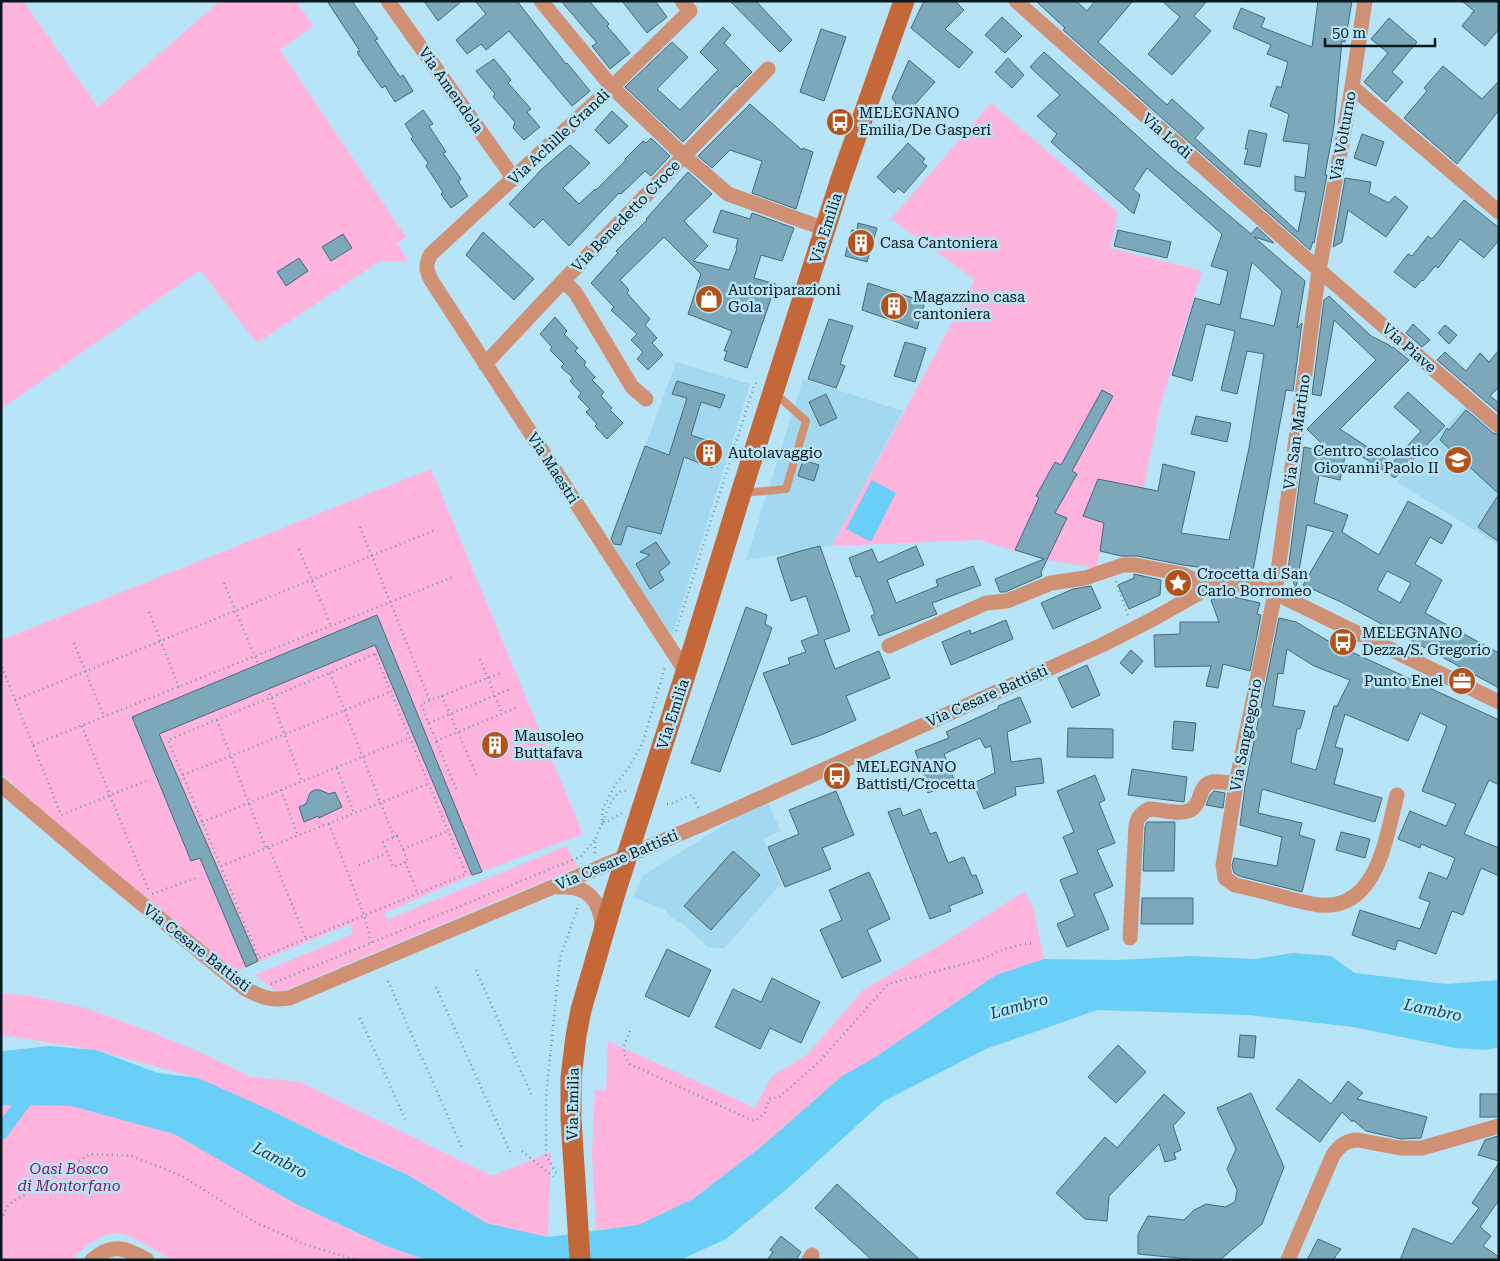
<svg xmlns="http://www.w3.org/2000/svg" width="1500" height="1261" font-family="'Roboto Serif',serif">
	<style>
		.built { fill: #a3d9f0 }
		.green { fill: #feb4dc }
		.water { fill: #6acff6 }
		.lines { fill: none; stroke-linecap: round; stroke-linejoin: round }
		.canal { stroke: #6acff6; stroke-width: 15 }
		.building { fill: #7ca8ba; stroke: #416b7c; fill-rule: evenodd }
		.path { stroke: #7395a4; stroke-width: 2.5; stroke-dasharray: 1 4; stroke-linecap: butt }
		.lane { stroke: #d09073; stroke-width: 8 }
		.street { stroke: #d09073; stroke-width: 15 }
		.secondary { stroke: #c56839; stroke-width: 21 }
		.labels { text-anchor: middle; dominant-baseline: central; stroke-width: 5; stroke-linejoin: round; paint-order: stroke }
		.street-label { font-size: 15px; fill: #07181f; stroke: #b7e4f7 }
		.poi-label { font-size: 15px; fill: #07181f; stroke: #b7e4f7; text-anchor: start }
		.park-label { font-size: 15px; font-style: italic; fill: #8a1764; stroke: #b7e4f7 }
		.water-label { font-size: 16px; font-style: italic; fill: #054458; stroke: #b7e4f7 }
	</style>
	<rect width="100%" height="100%" fill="#b7e4f7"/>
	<g class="built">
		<path d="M676,362L750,384L672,636L610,542Z"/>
		<path d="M803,379L903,411L832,546L746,560Z"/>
		<path d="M1465,406L1499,437V545L1397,482Z"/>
		<path d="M766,799L781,831L763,839L782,886L777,888L725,948H709L684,925L669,916L666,910L633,897L642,876Z"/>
	</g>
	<g class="green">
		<path d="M1,1H23L98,107L220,1H296L313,26L280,50L406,237L397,243L409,262L380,261L257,343L200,270L1,409Z"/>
		<path d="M991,103L1118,212L1110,248L1202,271L1161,403L1129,558L1100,551L1096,568L1047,560L979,540L832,546L975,280L891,219Z"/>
		<path d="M431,469L583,834L472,875L384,913L387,920L566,846L578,867L278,993L255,975L353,934L350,924L234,972L44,812L1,773V640Z"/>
		<path d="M1024,892L1033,906L1044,959L996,975L874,1058L842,1076L762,1146L693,1199L638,1225L596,1230L592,1154L595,1089L606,1091L608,1041L755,1108L771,1077L808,1054L863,990L932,950Z"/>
		<path d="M1,993L31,996L86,1008L148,1031L202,1053L251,1077L300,1082L492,1176L551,1152L548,1237L486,1223L408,1175L198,1078L96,1050L1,1035Z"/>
		<path d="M1,1105L71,1106L174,1134L296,1204L386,1246L427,1260H172L132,1237L118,1233L105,1235L90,1243L71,1260H1Z"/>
	</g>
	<g class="water">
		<path d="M872,480L896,493L871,542L846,529Z"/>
		<path d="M1293,953L1331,956L1355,973L1446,984L1499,980V1047L1486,1050L1455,1048L1353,1027L1249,1015L1097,1010L986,1049L884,1101L788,1188L726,1239L680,1260H427L386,1246L296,1204L174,1134L71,1106L1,1105V1050L3,1051L49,1046L96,1050L158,1073L198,1078L270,1110L347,1148L408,1175L486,1223L548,1237L638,1225L693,1199L762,1146L842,1076L874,1058L996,975L1044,959L1118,960L1190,956L1255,959Z"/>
	</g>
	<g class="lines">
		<path class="canal" d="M1,1132L33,1089"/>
	</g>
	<g class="building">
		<path d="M327,1H352L378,39L375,40L400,77L403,75L413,91L395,102L385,86L382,88L366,66L357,52L360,51Z"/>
		<path d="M424,1H462L438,21Z"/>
		<path d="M475,1H517L566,64L567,63L590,91L572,106L509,31L486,50L481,44L467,54L456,40L486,14Z"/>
		<path d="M561,1H589L609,24L607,26L630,53L610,69L592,46L597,43Z"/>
		<path d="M622,1H655L667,17L647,33Z"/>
		<path d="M730,1H756L792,40L780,52Z"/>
		<path d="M924,1H955L964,10L945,29L973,52L959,68L911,28Z"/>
		<path d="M1036,1H1076L1087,11L1095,1H1133L1098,42L1167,105L1172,99L1204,128L1195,138L1298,232L1306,192L1295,191V176L1305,178L1309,144L1283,141L1289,114L1270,106L1277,86L1281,88L1288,62L1267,54L1271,45L1233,28L1241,8L1265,18L1261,27L1312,47L1318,1H1352L1345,42L1342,41L1334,126L1325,175H1327L1314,243L1313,242L1310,250L1063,30L1065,28Z"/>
		<path d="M1162,1H1207L1194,16L1211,31L1172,75L1148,54L1180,17Z"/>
		<path d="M1462,1H1499V29L1485,46L1462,26L1474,11Z"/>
		<path d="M1002,17L1022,36L1005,53L985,35Z"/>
		<path d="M1389,18L1417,42L1392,72L1403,82L1386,102L1364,82L1388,53L1371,39Z"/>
		<path d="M723,27L731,35L724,43L752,72L737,87L736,86L683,142L625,87L672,42L688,57L657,89L680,110L718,70L700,52Z"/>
		<path d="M821,29L846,37L824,101L800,92Z"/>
		<path d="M1044,52L1165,161L1251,234L1257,227L1274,243L1254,237L1305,281L1297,328L1302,323L1293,391L1286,390L1253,571L1236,568L1235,572L1183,565L1137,556H1121L1100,551L1104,523L1083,516L1098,479L1158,491L1163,464L1195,472L1181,533L1229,540L1249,448L1264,354L1247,351L1237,394L1221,390L1235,331L1206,324L1192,381L1172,375L1195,298L1220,305L1228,271L1211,266L1222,234L1147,168L1133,189L1140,195L1134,214L1051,142L1057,134L1037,116L1060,95L1030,67ZM1252,262L1282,291L1274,326L1240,318Z"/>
		<path d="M1008,58L1024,75L1012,88L995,72Z"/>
		<path d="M494,59L511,80L508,83L531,109L527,112L540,127L524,140L513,128L515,122L493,97L495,94L476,71Z"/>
		<path d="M909,60L935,82L900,121L890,113L896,103L892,98Z"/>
		<path d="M1443,66L1482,99L1499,81V110L1457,164L1404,118L1427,91L1424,88Z"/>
		<path d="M750,104L802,150L803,148L813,152L796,209L752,193L762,161L730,150L712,168L698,156Z"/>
		<path d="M423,110L433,124L429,126L446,152L443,153L461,179L458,181L468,196L451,208L441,194L443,192L426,166L428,163L411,139L413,137L405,124Z"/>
		<path d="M612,111L628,126L609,144L595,130Z"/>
		<path d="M1249,130L1267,134L1260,167L1244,164L1248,149H1245Z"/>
		<path d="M1362,134L1384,142L1376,166L1354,158Z"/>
		<path d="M651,138L670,156L651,176L645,171L621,194L619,193L569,246L543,219L534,228L509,204L543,168L570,145L590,163L563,188L579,204L595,189L596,190L626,160L625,159L643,141L646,143Z"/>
		<path d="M908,143L925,159L922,162L927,166L904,193L898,188L894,193L877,177Z"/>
		<path d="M688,172L712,194L684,221L708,246L693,261L729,270L737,249L736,248L738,239L713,232L721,210L750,219L752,213L794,228L782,261L761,255L754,278L776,284L747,368L724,360L727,351H724L732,331L688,314L701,274L664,237L620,280L629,290L627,293L650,319L645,325L657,338L652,343L663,355L648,370L637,359L643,352L631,340L637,334L611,310L614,307L591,283L618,253L616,251L647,220L646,219Z"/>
		<path d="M1345,178L1371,182L1369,193L1389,203L1395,196L1408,207L1386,237L1348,210L1342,242L1333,247Z"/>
		<path d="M1464,200L1499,228V240L1484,258L1460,239L1438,268L1435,266L1423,281L1422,280L1415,288L1394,272L1408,254L1412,256L1428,236L1432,239Z"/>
		<path d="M858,223L877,228L867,262L845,256L852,230L857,231Z"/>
		<path d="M1118,230L1171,242L1167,258L1114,246Z"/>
		<path d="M483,232L534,279L514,300L466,255Z"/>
		<path d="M343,234L352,248L331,261L322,247Z"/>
		<path d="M299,258L308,271L286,286L277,272Z"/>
		<path d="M868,283L925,302L917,329L862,310Z"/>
		<path d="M1329,296L1371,336L1389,345L1392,348L1393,347L1409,360L1340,429L1392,463L1421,431L1394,407L1408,392L1445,426L1395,478L1347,447L1340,480L1319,475L1314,503L1348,515L1342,532L1379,555L1408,501L1452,525L1442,544L1430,537L1415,564L1442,580L1425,613L1499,653V688L1341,602L1303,585L1334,532L1307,525L1296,588L1288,570L1304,447L1331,453L1307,429L1376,360L1334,320L1321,396L1312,394L1324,300ZM1387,571L1411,583L1400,603L1377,590Z"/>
		<path d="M555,317L567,331L564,334L578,348L575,351L586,362L584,365L595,377L592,380L604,392L601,396L612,408L610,410L623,423L607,439L595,426L597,424L586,412L590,409L578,397L581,393L570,381L573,378L561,367L564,364L550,350L552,347L540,334Z"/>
		<path d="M829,319L853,326L840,364L845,366L836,388L808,379Z"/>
		<path d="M1413,324L1430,340L1422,347L1406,333Z"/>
		<path d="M1445,325L1457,335L1449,344L1438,333Z"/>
		<path d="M905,342L926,348L915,382L894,376Z"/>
		<path d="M1499,350V387L1490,396L1499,403V413L1437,360L1445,352L1466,371L1480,353L1489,362Z"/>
		<path d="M677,381L725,395L720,408L701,402L691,435L720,445L712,468L684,457L661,534L627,526L621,545L614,544L611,539L645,446L669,455L687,398L672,394Z"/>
		<path d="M1102,390L1113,396L1072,471L1077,474L1055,513L1067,518L1041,572L1042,576L1005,592H1000L995,579L1044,559L1015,550L1039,498L1036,496L1055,462L1061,465Z"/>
		<path d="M826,394L837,418L820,426L809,402Z"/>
		<path d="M1466,410L1493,433L1499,435V494L1440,440L1447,428L1449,430Z"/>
		<path d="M1196,416L1231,423L1227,442L1191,434Z"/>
		<path d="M803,460L819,465L814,481L798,476Z"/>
		<path d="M1499,494V542L1478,527Z"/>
		<path d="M656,542L670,563L659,572L664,580L650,589L636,564L650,555L640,552Z"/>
		<path d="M820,546L850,631L824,640L835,669L879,651L890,678L846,696L856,720L821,735L792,745L763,673L790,664L788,658L806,652L801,641L819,634L806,596L791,601L777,558L797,552Z"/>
		<path d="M916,546L924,565L887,580L896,603L938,586L936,580L973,566L981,585L932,603L937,614L879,636L871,616L875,614L860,576L856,577L849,558L872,549L878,563Z"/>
		<path d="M1134,574L1161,580L1160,595L1129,609L1118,585L1134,578Z"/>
		<path d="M1091,586L1101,608L1053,629L1041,603L1073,589Z"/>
		<path d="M1225,595L1260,603L1257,614L1261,615L1250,671L1223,664L1218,688L1206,686L1211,666L1155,667L1154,635L1180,634V622H1219L1211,600Z"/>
		<path d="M746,607L767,615L765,624L772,628L720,772L691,763Z"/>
		<path d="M377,615L482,872L472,875L375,645L159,734L258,961L246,967L200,858L191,861L132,717Z"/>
		<path d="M1279,618L1296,622L1330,642L1499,720V785L1489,780L1464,834L1499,848V876L1481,868L1463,915L1452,911L1436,954L1398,940L1395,950L1352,935L1360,910L1420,929L1430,902L1419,898L1429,872L1447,879L1455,858L1421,844L1420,848L1398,839L1410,811L1446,826L1456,804L1422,791L1447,726L1420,713L1408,741L1345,714L1335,747L1343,749L1334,784L1382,798L1375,822L1262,789L1258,813L1302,823L1299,835L1315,840L1302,892L1239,876L1234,873L1232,865L1234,858L1277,866L1282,837L1240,825L1245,786ZM1287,649L1314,666L1350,680L1337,706H1334L1316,770L1291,763L1297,729H1300L1305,711L1273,706L1278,673L1283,674Z"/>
		<path d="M1006,620L1013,639L951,665L942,642L970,630L971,634Z"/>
		<path d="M1131,650L1143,661L1132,674L1120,663Z"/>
		<path d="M1087,665L1100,695L1072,708L1058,678Z"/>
		<path d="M1020,697L1031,722L1007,732L1011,762L1041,758L1044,783L1015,787L1016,795L984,809L973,783L995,773L991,746L985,748L980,738L944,754L955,782L928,793L923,780L926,779L915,751L949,738L946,732L999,708L998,706Z"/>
		<path d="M1174,721L1196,723L1193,751L1172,749Z"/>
		<path d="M1068,728L1113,729V758L1067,757Z"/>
		<path d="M496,734L504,740L503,751L494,756L485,751L486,739Z"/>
		<path d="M1132,769L1187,777L1184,802L1128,795Z"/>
		<path d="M1095,775L1105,800L1099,803L1115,843L1097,850L1113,886L1094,894L1109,929L1067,947L1057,924L1075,916L1060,880L1078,873L1063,837L1074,832L1057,791Z"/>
		<path d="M314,790H320L329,794L335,792L342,807L319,818L318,816L304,822L299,807L306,804L310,793Z"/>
		<path d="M836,791L854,835L822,848L831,869L785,887L768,847L799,834L789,810Z"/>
		<path d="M1214,791L1225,793L1223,808L1206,805L1210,795Z"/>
		<path d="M900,808L903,816L920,809L930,834L936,832L948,863L964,857L972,876L976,875L983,893L949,906L951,911L930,919L888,812Z"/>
		<path d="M1147,822H1175L1174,871H1143L1145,827Z"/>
		<path d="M1341,832L1370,839L1365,858L1336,850Z"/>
		<path d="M733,851L760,875L711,930L684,906Z"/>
		<path d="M869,872L890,919L867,930L881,961L842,978L820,930L842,920L829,890Z"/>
		<path d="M1142,898H1193V924H1141Z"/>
		<path d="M667,949L711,970L689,1017L645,996Z"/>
		<path d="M772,978L820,1002L801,1043L770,1028L760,1049L715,1027L733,989L761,1002Z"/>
		<path d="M1240,1035L1256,1036L1254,1058L1238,1057Z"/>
		<path d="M1118,1045L1146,1072L1116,1103L1088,1077Z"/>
		<path d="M1299,1079L1331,1104L1348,1081L1363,1093L1357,1099L1427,1117L1421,1138L1401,1139L1366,1131L1353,1120L1352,1122L1342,1112L1320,1142L1276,1109Z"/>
		<path d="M1251,1093L1284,1167L1262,1224L1220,1260H1199L1138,1254V1234L1148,1216L1184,1220L1194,1210L1206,1204L1225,1207L1235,1202L1237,1190L1227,1169L1236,1149L1217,1108Z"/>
		<path d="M1164,1094L1185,1113L1173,1126L1181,1150L1174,1153L1176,1159L1165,1162L1159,1144L1109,1196L1107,1221L1085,1219L1056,1193L1105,1137L1117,1148Z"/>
		<rect x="1480" y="1094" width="19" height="23"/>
		<path d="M1498,1136L1499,1137V1161L1478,1155L1485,1140Z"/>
		<path d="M1499,1163V1200L1480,1227L1491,1236L1483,1246L1499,1257V1260H1400L1413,1228L1452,1244L1479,1208L1472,1203Z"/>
		<path d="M837,1184L920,1260H872L815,1208Z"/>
		<path d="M781,1236L801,1252L796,1260H767L773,1252L770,1250Z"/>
		<path d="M1318,1239L1341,1249L1333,1260H1307Z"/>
	</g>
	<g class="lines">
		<g class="path">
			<path d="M360,527L430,701"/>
			<path d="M299,549L331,626"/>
			<path d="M1116,581L1128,616"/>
			<path d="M224,583L258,664"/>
			<path d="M149,612L179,687"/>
			<path d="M676,631L751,395L754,386L758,380"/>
			<path d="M74,643L104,717"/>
			<path d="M375,654L466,874L259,958L168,740Z"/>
			<path d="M480,659L502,713"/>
			<path d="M2,667L61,815L148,780"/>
			<path d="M330,673L394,837"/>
			<path d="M268,689L302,782"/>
			<path d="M442,696L477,776"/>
			<path d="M15,700L435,530"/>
			<path d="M217,720L266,848"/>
			<path d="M429,723L510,689"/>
			<path d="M82,726L149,891"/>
			<path d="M436,741L518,707"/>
			<path d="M33,745L453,577"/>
			<path d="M337,768L354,813"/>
			<path d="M183,775L390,692"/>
			<path d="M456,789L421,704L503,672"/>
			<path d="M281,790L298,836"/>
			<path d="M667,804H670L692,795L699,809"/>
			<path d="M202,822L409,738"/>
			<path d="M603,822C610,822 616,815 623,813"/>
			<path d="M603,822C607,812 614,788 627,791"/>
			<path d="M329,824L364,915L371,943"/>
			<path d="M397,836L408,861L393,867L383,842Z"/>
			<path d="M269,848L306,939"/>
			<path d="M403,849L448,831"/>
			<path d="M595,853V839L603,822L602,813L603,808L615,785L629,767L643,742L665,667"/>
			<path d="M405,862L418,894"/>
			<path d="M359,865L387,853"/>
			<path d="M221,866L428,784"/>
			<path d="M152,894L196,878"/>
			<path d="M476,970L532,1096"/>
			<path d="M388,981L462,1148"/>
			<path d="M271,984L582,856L594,840"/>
			<path d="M436,987L512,1156"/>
			<path d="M360,1018L406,1121"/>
			<path d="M630,1031C624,1046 620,1050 630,1064L749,1119L756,1120L764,1114L769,1099L779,1097L818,1063L888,984L979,960L1005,949L1025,944L1033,943"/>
			<path d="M522,1151L556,1179"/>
			<path d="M556,1173L546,1155V1097L560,958L579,904"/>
			<path d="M1,1220L8,1205L90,1154L132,1156L182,1176L253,1221L304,1244L357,1260"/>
		</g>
		<path class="lane" d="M744,493L786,489L806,421L776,394"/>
		<g class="street">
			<path d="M388,1L514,179"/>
			<path d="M541,1L612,87L684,156L728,194L825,229"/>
			<path d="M682,1L690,11L612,87L431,254C425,264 426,270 431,280L686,672"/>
			<path d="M1016,1L1319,270L1499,426"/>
			<path d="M1365,1L1352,87L1319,270L1275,593L1236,784L1223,865L1225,878L1235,885C1253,889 1272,894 1290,899C1300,901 1310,904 1320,905C1378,910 1386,836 1397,795"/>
			<path d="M1352,87L1499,212"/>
			<path d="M563,281L575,292L632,387L646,399"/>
			<path d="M485,364L563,281L768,69"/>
			<path d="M889,646L986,603L1007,601L1051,583L1085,578L1123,565H1135L1182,574L1197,581L1208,588"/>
			<path d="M1,785L107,875L244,988C261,997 269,1001 289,998L705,823L1104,644L1153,619L1208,588C1230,581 1254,586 1275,593L1499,702"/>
			<path d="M559,887C587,885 601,900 602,928"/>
			<path d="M1130,938L1136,826C1137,818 1141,813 1149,809C1161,809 1177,815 1188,811C1203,806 1197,785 1212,782C1220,781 1229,783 1236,784"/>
			<path d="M92,1260C113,1242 125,1248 147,1260"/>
			<path d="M809,1260L812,1255"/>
			<path d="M1288,1260L1333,1155C1339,1146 1346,1140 1358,1140L1400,1148H1422L1499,1126"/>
		</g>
		<path class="secondary" d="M580,1260L571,1119V1078L576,1036L581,1010L615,893L686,672L741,493L825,229L841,179L904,1"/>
	</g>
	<defs>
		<g id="bus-disc" transform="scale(1.4375)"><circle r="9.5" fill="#b5521a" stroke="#b7e4f7"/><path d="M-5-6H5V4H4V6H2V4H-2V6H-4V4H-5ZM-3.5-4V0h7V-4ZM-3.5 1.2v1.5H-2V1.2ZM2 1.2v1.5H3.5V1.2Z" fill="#fff"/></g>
		<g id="building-disc" transform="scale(1.4375)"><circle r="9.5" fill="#b5521a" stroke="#b7e4f7"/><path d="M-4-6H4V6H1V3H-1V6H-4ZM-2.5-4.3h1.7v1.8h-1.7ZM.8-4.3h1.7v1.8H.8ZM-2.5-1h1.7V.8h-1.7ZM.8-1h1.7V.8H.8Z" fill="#fff"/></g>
		<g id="shop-disc" transform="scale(1.4375)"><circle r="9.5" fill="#b5521a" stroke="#b7e4f7"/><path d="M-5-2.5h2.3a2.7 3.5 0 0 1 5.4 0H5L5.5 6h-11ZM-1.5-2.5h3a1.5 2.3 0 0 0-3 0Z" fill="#fff"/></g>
		<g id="school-disc" transform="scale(1.4375)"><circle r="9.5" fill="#b5521a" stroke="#b7e4f7"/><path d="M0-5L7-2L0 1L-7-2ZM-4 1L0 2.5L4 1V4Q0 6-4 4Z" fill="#fff"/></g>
		<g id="sight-disc" transform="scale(1.4375)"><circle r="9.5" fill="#b5521a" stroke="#b7e4f7"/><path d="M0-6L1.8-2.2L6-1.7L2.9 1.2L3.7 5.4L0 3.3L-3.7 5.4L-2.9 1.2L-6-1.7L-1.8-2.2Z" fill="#fff"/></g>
		<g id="office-disc" transform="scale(1.4375)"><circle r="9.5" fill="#b5521a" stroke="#b7e4f7"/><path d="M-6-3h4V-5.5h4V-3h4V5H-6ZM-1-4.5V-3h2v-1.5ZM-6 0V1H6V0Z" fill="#fff"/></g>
	</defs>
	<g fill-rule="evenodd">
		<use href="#bus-disc" x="840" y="122"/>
		<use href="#building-disc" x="861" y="243"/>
		<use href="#shop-disc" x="709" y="299"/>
		<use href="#building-disc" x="894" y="306"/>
		<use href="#building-disc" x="709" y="453"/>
		<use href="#school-disc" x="1458" y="460"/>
		<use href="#sight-disc" x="1178" y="583"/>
		<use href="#bus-disc" x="1343" y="642"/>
		<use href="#office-disc" x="1462" y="681"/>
		<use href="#building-disc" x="495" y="745"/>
		<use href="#bus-disc" x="837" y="776"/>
	</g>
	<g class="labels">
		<g class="street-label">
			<text transform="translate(451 90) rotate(55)">Via Amendola</text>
			<text transform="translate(1167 136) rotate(41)">Via Lodi</text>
			<text transform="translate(1343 136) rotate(-80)">Via Volturno</text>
			<text transform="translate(559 137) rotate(-43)">Via Achille Grandi</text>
			<text transform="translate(626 216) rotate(-46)">Via Benedetto Croce</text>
			<text transform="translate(826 228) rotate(-72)">Via Emilia</text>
			<text transform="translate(1409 348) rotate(41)">Via Piave</text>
			<text transform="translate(1297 432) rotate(-82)">Via San Martino</text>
			<text transform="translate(553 468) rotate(57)">Via Maestri</text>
			<text transform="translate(987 696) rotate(-24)">Via Cesare Battisti</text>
			<text transform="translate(673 714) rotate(-72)">Via Emilia</text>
			<text transform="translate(1246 735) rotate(-79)">Via Sangregorio</text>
			<text transform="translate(617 860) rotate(-23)">Via Cesare Battisti</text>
			<text transform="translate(197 948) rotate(38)">Via Cesare Battisti</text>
			<text transform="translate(573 1104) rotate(-89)">Via Emilia</text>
		</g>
		<g class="poi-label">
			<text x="859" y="113">MELEGNANO<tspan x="859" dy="17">Emilia/De Gasperi</tspan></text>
			<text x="880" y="243">Casa Cantoniera</text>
			<text x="728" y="290">Autoriparazioni<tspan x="728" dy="17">Gola</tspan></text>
			<text x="913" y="297">Magazzino casa<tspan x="913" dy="17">cantoniera</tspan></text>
			<text x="1439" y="451" text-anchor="end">Centro scolastico<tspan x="1439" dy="17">Giovanni Paolo II</tspan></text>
			<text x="728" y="453">Autolavaggio</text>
			<text x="1197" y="574">Crocetta di San<tspan x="1197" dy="17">Carlo Borromeo</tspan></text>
			<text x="1362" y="633">MELEGNANO<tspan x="1362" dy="17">Dezza/S. Gregorio</tspan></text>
			<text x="1443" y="681" text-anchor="end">Punto Enel</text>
			<text x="514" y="736">Mausoleo<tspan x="514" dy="17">Buttafava</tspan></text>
			<text x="856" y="767">MELEGNANO<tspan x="856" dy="17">Battisti/Crocetta</tspan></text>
		</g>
		<g class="park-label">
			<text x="69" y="1169">Oasi Bosco<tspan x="69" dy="17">di Montorfano</tspan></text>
		</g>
		<g class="water-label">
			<text transform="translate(1019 1006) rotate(-15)">Lambro</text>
			<text transform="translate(1433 1010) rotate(12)">Lambro</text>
			<text transform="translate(280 1160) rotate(28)">Lambro</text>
		</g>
	</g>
	<rect width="1500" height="1261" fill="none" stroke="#07181f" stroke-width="5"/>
	<path d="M1325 38v8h110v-8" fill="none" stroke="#07181f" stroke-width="2.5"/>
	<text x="1332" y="38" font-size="15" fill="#07181f" stroke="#b7e4f7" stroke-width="4" paint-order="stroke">50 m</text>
</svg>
